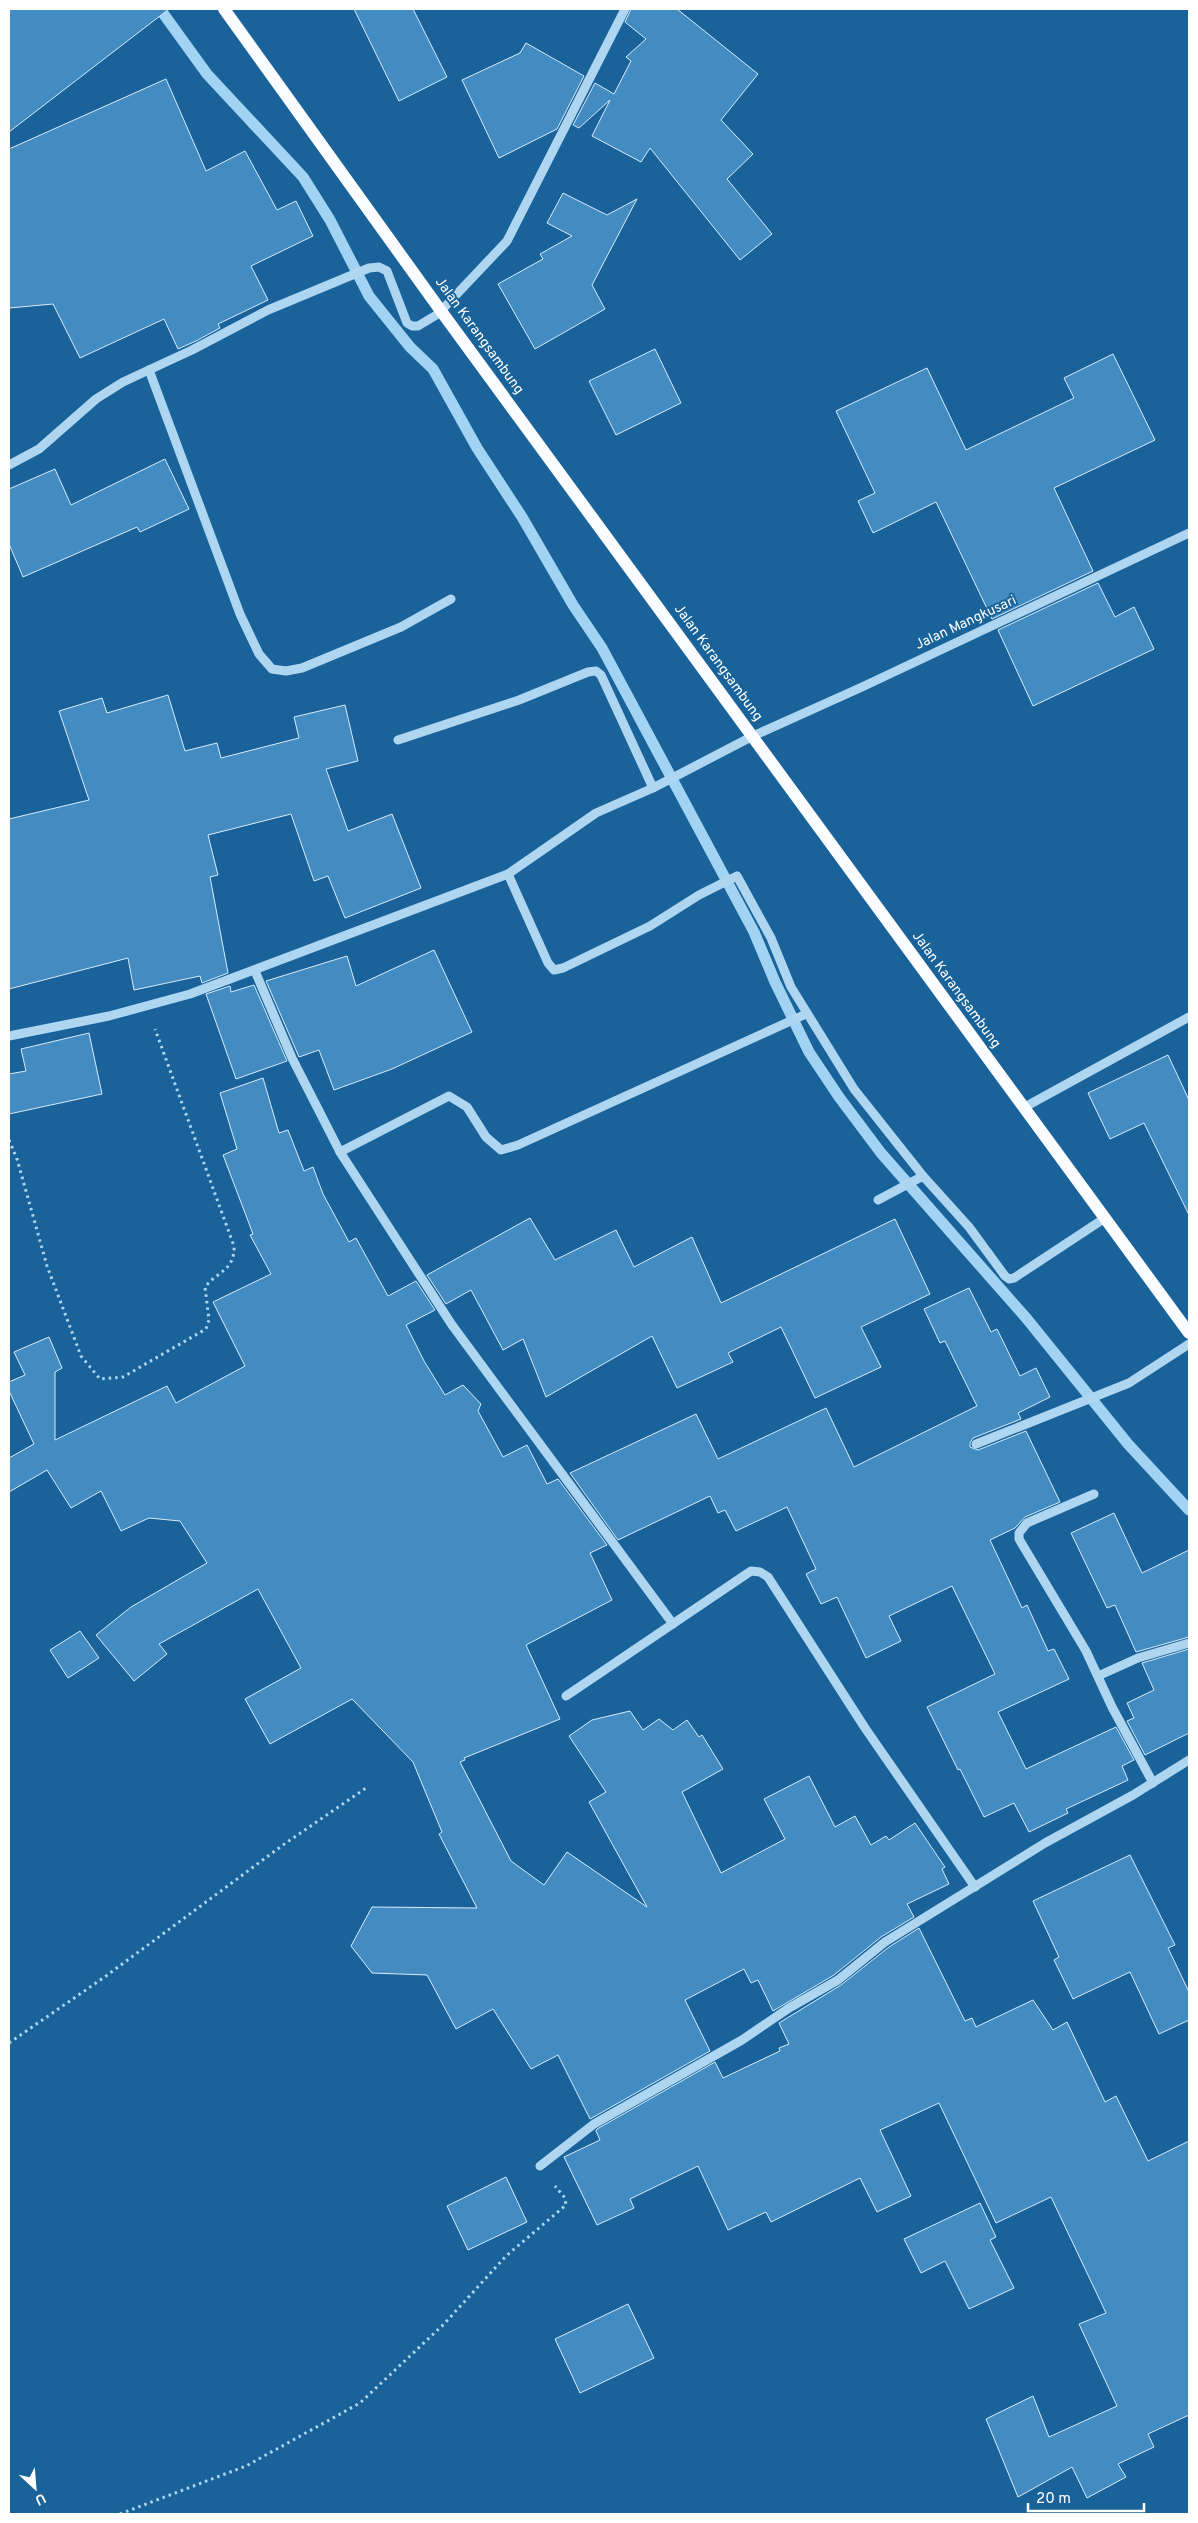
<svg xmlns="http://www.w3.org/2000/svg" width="1198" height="2523" font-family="Overpass,sans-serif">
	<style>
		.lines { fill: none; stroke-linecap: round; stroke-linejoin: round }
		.stream { stroke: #a2d3f3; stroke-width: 11 }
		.building { fill: #428cc1; stroke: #d7ecfc }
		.path { stroke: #afd6f1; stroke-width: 3; stroke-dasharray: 2.5 4; stroke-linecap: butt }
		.minor { stroke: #afd6f1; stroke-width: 9 }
		.major { stroke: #fafcff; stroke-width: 12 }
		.labels { text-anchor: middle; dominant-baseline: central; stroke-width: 4; stroke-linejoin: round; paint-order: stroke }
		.street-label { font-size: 14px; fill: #fff; stroke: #19639a }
	</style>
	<rect width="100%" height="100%" fill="#19639a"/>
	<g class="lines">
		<path class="stream" d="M160,9L207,74L303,177L330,220L369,296L410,347L433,369L477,448L522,517L573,605L602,648L754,932L775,982L809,1052L839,1097L881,1153L1027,1319L1128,1444L1189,1510"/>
	</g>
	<g class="building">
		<path d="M9,9H169L9,132Z"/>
		<path d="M354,9H413L447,77L399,101Z"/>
		<path d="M631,9H677L758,74L721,120L753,154L727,179L772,234L740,260L650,148L641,162L592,136L610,100L579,128L573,125L595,83L614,94L631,61L626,57L646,39L625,22Z"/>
		<path d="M526,43L584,76L557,129L499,158L462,80L520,53Z"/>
		<path d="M166,79L206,171L245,151L277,210L296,201L313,236L251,266L268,300L218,324L220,328L196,341L178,349L164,319L80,358L53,304L9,308V149Z"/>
		<path d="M563,193L607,215L637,199L592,285L605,309L535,349L498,284L543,259L540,254L572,236L547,223Z"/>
		<path d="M655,349L681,403L616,435L589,381Z"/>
		<path d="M1113,354L1155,440L1054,488L1093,571L992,619L936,502L873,533L858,501L875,493L836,411L927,368L966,450L1074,398L1064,378Z"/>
		<path d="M165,459L189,509L140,532L137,527L23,577L9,544V489L55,469L71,505Z"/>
		<path d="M1098,583L1115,617L1134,607L1154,649L1033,706L998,630Z"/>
		<path d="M168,695L185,751L217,743L221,758L299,738L294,717L345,705L358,761L326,769L348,831L392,814L421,888L345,918L328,876L314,881L291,814L208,835L218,875L210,877L228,973L202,983L200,976L134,990L128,958L9,989V819L89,800L59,711L102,698L107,713Z"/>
		<path d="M434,950L472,1032L392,1069L334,1090L319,1050L299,1057L266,981L347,956L356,986Z"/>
		<path d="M254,985L287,1061L236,1079L206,994L230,986L231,992Z"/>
		<path d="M89,1033L102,1094L9,1114V1074L26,1071L21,1049Z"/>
		<path d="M1168,1055L1189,1100V1215L1144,1123L1110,1139L1088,1093Z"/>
		<path d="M263,1078L279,1133L288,1130L304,1171L313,1167L323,1194L349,1242L356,1238L388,1296L416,1281L435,1310L406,1325L424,1361L445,1395L463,1385L481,1404L478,1411L503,1457L527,1445L547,1484L558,1479L607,1545L590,1553L612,1600L526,1645L560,1719L464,1758L465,1760L460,1762L511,1861L544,1885L567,1852L647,1907L589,1802L606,1792L569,1736L592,1720L630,1711L643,1730L659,1719L673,1730L687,1720L699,1737L702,1735L723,1769L682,1792L721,1873L785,1839L764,1799L809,1776L835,1827L855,1816L871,1845L886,1836L889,1840L915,1823L945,1867L942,1869L949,1884L907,1904L914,1917L881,1937L834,1975L773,2011L758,1980L751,1983L744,1969L685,2000L710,2051L590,2119L558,2055L531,2069L493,2009L456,2029L427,1975L372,1973L351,1946L372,1907L477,1908L439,1834L442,1832L413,1762L352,1699L270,1744L245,1699L301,1668L258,1589L159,1644L167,1654L134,1681L96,1635L131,1607L207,1563L180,1521L149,1518L121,1531L101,1491L71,1508L47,1470L9,1492V1458L34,1444L9,1391V1382L25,1375L14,1352L49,1337L62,1368L55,1372V1440L167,1386L176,1403L245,1366L213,1302L271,1274L250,1235L253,1234L223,1155L237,1149L220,1093Z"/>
		<path d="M530,1218L555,1260L616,1230L634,1267L692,1237L721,1303L895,1219L930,1294L861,1327L881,1367L815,1398L781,1327L728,1353L733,1362L677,1388L652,1336L546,1397L523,1339L503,1350L471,1290L446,1304L427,1275Z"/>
		<path d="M969,1288L991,1332L997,1329L1020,1376L1036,1368L1050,1397L1018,1413L1021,1419L973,1438L970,1443V1447L978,1450L1026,1431L1060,1502L1025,1517L1015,1528L990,1540L1022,1608L1027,1605L1048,1651L1054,1649L1069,1679L998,1712L1026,1769L1116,1727L1134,1760L1122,1766L1128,1780L1066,1809L1068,1813L1029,1832L1014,1803L984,1817L960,1769L958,1770L927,1707L995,1674L952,1586L889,1616L901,1641L866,1658L837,1597L821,1604L806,1574L816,1569L787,1507L736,1531L725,1510L718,1513L710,1496L618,1540L570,1473L696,1414L718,1459L826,1408L854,1467L977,1406L945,1341L940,1343L924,1309Z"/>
		<path d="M1114,1513L1142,1573L1189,1550V1637L1136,1652L1115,1605L1107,1608L1071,1533Z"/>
		<path d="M80,1631L99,1658L68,1678L50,1650Z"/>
		<path d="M1189,1649V1733L1145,1755L1127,1721L1134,1718L1127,1703L1154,1690L1142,1663Z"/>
		<path d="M1130,1855L1175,1945L1168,1948L1189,1992V2020L1159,2034L1130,1972L1073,1999L1054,1960L1059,1957L1033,1901Z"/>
		<path d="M919,1928L965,2021L972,2018L976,2027L1033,2000L1053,2030L1067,2022L1105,2102L1116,2096L1148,2161L1189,2141V2415L1148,2434L1154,2447L1118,2464L1126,2477L1087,2498L1072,2467L1018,2497L986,2419L1033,2396L1049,2437L1117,2406L1079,2324L1106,2313L1051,2197L996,2223L939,2103L880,2130L911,2196L877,2212L860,2178L771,2222L766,2212L728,2230L698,2166L630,2199L634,2208L597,2225L564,2157L600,2140L596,2131L597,2129L715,2062L723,2078L780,2051L779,2048L789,2044L779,2023L841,1985L889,1947Z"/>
		<path d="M506,2177L527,2222L468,2250L447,2206Z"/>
		<path d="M980,2203L996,2237L990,2240L1014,2288L969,2309L945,2261L921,2273L904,2239Z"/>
		<path d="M628,2304L654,2358L580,2393L555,2339Z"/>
	</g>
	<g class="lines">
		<g class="path">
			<path d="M9,1140L17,1159L47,1266L81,1356L100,1379L123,1377L206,1329L209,1320L205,1287C218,1271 235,1270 234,1246L155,1029"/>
			<path d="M9,2043L106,1976L283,1845L366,1788"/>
			<path d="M120,2514L246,2466L360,2403L444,2324L506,2256L566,2205L565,2198L555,2186"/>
		</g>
		<g class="minor">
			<path d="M149,370L240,614L259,654L272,669L286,671L302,668L401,627L451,599"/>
			<path d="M9,465L39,449L96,399L123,382L192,350L268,310L369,268L379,267L387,271L407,323L412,326H418L438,314L507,241L625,9"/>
			<path d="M398,740L519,700L588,672L596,671L601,675L653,788"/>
			<path d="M508,874L548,963L554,970L563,968L650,926L699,895L737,876L771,938L791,987L854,1089L923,1176L969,1227L1005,1276L1009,1279L1014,1278L1105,1218"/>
			<path d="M255,971L292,1058L340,1152L452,1325L673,1624"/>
			<path d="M9,1036L109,1016L190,994L508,874L596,813L653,788L753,736L862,687L1189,533"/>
			<path d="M1023,1108L1189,1017"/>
			<path d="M340,1152L449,1096L467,1107L486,1137L501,1150L518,1145L806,1014"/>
			<path d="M878,1200L923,1176"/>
			<path d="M976,1444L1129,1383L1189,1344"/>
			<path d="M1094,1494L1027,1523L1019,1533V1539L1086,1651L1112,1707L1153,1783"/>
			<path d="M1098,1676L1138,1658L1189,1643"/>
			<path d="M566,1696L751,1571L760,1572L768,1577L865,1728L975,1887"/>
			<path d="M540,2166L594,2124L742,2040L789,2008L838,1980L885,1942L1045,1843L1133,1795L1189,1760"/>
		</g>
		<path class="major" d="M224,9L441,311L1189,1333"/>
	</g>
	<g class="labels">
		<g class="street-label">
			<text transform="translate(479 336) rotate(54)">Jalan Karangsambung</text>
			<text transform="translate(966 623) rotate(-25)">Jalan Mangkusari</text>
			<text transform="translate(718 663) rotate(54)">Jalan Karangsambung</text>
			<text transform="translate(956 990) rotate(54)">Jalan Karangsambung</text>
		</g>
	</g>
	<rect width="1198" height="2523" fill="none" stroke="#ffffff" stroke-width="20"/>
	<g transform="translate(35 2488) rotate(154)" stroke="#19639a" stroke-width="4" paint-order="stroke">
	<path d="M0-4L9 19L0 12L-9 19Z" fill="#ffffff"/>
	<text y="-8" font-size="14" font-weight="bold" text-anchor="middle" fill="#ffffff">U</text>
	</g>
	<path d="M1028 2503v8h116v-8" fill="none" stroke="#ffffff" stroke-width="2.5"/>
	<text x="1036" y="2503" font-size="15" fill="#ffffff" stroke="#19639a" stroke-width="4" paint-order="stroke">20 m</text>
</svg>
